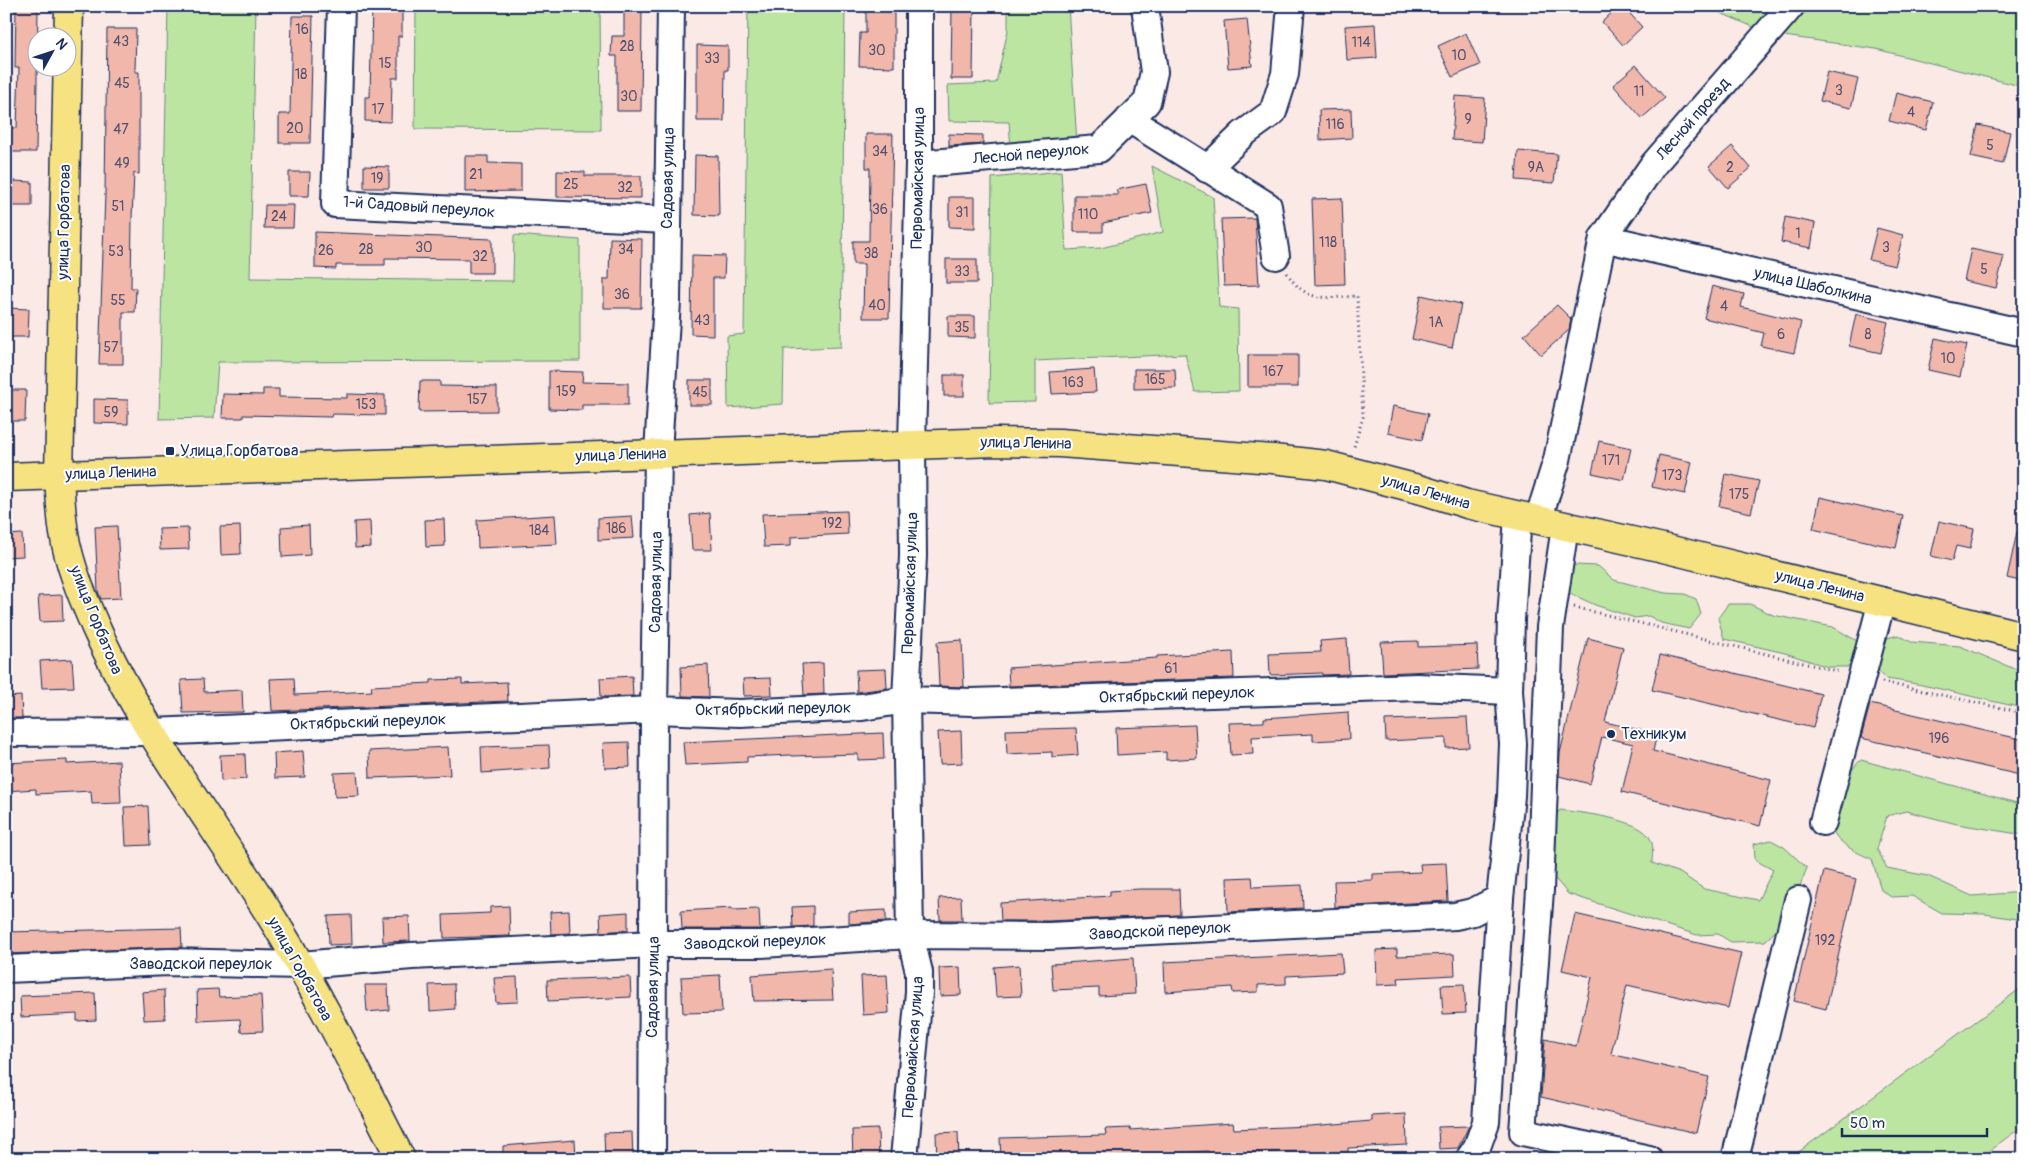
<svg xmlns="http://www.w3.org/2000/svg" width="2030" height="1165" font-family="Pangolin,sans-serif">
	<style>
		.green { fill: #bce5a1; stroke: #6c8a80 }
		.building { fill: #f1b7ab; stroke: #1b2f5e }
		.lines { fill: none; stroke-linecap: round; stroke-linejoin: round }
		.minor-casing { stroke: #1b2f5e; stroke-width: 30 }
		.major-casing { stroke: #1b2f5e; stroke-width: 31 }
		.path { stroke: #1b2f5e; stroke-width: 3; stroke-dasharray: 1 4; stroke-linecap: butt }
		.minor { stroke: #fff; stroke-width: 26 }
		.major { stroke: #f7e281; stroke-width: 28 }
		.poi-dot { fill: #1b2f5e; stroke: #fff; stroke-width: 2 }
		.labels { text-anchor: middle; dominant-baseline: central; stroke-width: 4; stroke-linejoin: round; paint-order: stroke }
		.number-label { font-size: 14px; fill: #505171 }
		.street-label { font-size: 16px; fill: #1b2f5e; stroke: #fff }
		.poi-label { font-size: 16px; fill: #1b2f5e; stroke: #fff; text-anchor: start }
	</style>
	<rect width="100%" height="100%" fill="#fbe9e6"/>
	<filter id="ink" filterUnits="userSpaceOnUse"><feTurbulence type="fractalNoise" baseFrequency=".02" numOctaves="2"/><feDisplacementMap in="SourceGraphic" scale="10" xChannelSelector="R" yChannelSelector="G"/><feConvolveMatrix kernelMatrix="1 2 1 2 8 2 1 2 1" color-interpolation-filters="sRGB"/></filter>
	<g filter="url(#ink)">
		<g class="green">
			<path d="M168,6H256L250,278L513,281L514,235L580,240V361L218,362L214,418L159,419Z"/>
			<path d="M416,6H600L601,130L415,129Z"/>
			<path d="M748,6H845L841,347L784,349L783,404L728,408L727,336L744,334Z"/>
			<path d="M1008,6H1068L1077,143L1011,150L1009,122L949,121L948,85L996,83L1008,30Z"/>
			<path d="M1704,6H2024V87L1876,49L1770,34Z"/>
			<path d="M1152,166L1213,197L1219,307L1238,309L1239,391L1195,392L1185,354L1035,361V402L989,403L992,178L1061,171L1066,250L1101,248L1163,232Z"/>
			<path d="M1574,565L1598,566L1614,580L1665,593L1685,594L1696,599L1701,614L1689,629L1661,623L1649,616L1635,618L1595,605L1563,590V577Z"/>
			<path d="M1728,604H1750L1773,615L1833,627L1857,641L1862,650L1857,661L1849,667H1828L1785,653L1724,639L1718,618Z"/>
			<path d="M1899,635L1911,642L1960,646L2024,673V708C1977,699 1933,685 1886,679L1877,669V652L1887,638Z"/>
			<path d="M1861,760L2024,805V835L1957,824L1906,811L1887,816L1877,849L1887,868L1928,876L1972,896L2023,892L2024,910L2016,919L1985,914L1942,913L1912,896L1891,897L1881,890L1872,859C1857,853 1831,841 1831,822C1831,811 1839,798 1843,789C1848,778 1852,767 1861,760Z"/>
			<path d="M1560,810C1581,813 1642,818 1651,840C1654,846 1652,857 1652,863L1680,873L1704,889L1758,900L1773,870L1755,860L1754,844L1771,840L1784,847L1807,868L1786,921L1765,941L1731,942L1718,934L1697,935L1568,894L1552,875L1551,821Z"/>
			<path d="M2021,988L2024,992V1125L1978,1159H1789Z"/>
		</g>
		<g class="building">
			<path d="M16,6H38L36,152H11V128H17L19,68H15Z"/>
			<path d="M372,6H402V36H398V78H392L391,122L365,121V97H370Z"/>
			<path d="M624,6H642L641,111H617V56H611L612,36H624Z"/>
			<path d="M866,6H894V67L859,66L860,33H866Z"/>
			<path d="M952,6H974L973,79H951Z"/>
			<path d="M1619,6H1623L1642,27L1623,45L1602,22Z"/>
			<path d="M292,16H313L310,143H279V114H290Z"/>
			<path d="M1247,19L1252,66L1228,68L1224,21Z"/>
			<path d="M1375,24L1377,58L1347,60L1345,26Z"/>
			<path d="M107,29H136L135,72H139V174L134,173L132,218L131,288H136L135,312H123V364H99L105,194Z"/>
			<path d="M1466,33L1480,65L1452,77L1438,46Z"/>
			<path d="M697,45L728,46V70H725L724,121H697Z"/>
			<path d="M1636,65L1665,98L1642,118L1613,85Z"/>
			<path d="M1827,72L1858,79L1851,108L1820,101Z"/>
			<path d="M1896,93L1933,102L1926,130L1889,121Z"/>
			<path d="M1455,96L1485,98L1482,142L1452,140Z"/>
			<path d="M1351,109L1352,138L1320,140L1319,110Z"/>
			<path d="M1978,125L2010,132L2003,164L1971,157Z"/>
			<path d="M866,134H893L889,318H863L864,264H853V241H869L870,168H866Z"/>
			<path d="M949,134L983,135V144L949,146Z"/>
			<path d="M1732,146L1751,168L1728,188L1709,166Z"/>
			<path d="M1518,151L1557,154L1554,183L1516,180Z"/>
			<path d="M695,155L718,156L719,216L694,215Z"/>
			<path d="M465,156H488V163L521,164V191L465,192Z"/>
			<path d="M364,166L389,167V188H364Z"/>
			<path d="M557,171L585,172V176H641V198L557,197Z"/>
			<path d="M289,172H310L309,196H289Z"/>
			<path d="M13,181L32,182V206H12Z"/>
			<path d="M1146,184L1152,213L1103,223V232H1074V195H1118L1116,190Z"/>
			<path d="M949,197H975V228L949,227Z"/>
			<path d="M1342,198L1345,284L1315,285L1312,199Z"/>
			<path d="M265,205H294L293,228H264Z"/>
			<path d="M1785,217L1815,223L1811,248L1781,242Z"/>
			<path d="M1255,218L1259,285L1224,286L1221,219Z"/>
			<path d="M1877,228L1903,235L1895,266L1869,260Z"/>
			<path d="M315,232L492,239V273H469V259L385,258V265H336V269L315,268Z"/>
			<path d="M610,238L642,239L641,308H604V279H609Z"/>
			<path d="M1971,249L2004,256L1996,288L1964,281Z"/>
			<path d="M692,255L725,256L724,278H713V335L691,334Z"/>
			<rect x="946" y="259" width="31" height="24"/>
			<path d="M1712,286L1744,294L1741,307L1801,322L1794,353L1761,346L1764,333L1704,318Z"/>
			<path d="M1421,295L1461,304L1452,348L1412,339Z"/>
			<path d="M1557,305L1571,319L1569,330L1541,355L1524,335Z"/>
			<path d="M6,308L29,309L28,337H6Z"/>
			<path d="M1856,314L1888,322L1881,353L1849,346Z"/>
			<path d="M948,316H975V338L948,337Z"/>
			<path d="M1935,338L1967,345L1960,377L1928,370Z"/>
			<rect x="1248" y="355" width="50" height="32"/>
			<path d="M1094,369L1096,392L1052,394L1050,372Z"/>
			<path d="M1134,369H1175L1176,388L1134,389Z"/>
			<path d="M549,371L583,372L582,382L628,383V405H582V410L549,409Z"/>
			<rect x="944" y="375" width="20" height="21"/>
			<rect x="689" y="380" width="23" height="25"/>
			<path d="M420,381H440V386L497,387V411L419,412Z"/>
			<path d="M263,389H279V397L347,398V394L385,395V415L332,414L331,417L243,415V418H222L223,394L263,395Z"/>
			<path d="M6,390H26L25,421H6Z"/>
			<path d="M94,399L128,400V424L94,423Z"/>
			<path d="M1393,406L1428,414L1422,440L1388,433Z"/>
			<path d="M1599,441L1631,448L1624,480L1592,473Z"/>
			<path d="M1659,455L1692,462L1685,494L1652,487Z"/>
			<path d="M1726,474L1759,481L1751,513L1719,506Z"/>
			<path d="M1820,497L1903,516L1896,548L1813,529Z"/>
			<path d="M847,511L848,534L791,537V546L764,547L762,514Z"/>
			<path d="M710,513L712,550H692L690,515Z"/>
			<path d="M555,515L557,544L478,548L477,520Z"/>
			<path d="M632,516L634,538L598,540V518Z"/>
			<path d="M444,519L445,546L426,547L425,520Z"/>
			<path d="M370,521L371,547L355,548L354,522Z"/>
			<path d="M1939,521L1974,529L1970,549L1956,546L1952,561L1931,556Z"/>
			<path d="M309,525L310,555L282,557L281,527Z"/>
			<path d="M117,526L121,598L101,599L98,591L95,527Z"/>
			<path d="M240,526L241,554L221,555L220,527Z"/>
			<path d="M188,528L189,549L160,550L159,529Z"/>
			<path d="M2017,532L2024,533V582L2007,578Z"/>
			<path d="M22,534L23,556L6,557V535Z"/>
			<path d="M62,595L63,621L40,622L38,596Z"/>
			<path d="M1588,638L1623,647L1605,722L1657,734L1653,751L1771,780L1760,826L1622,792L1633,744L1602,737L1590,784L1559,776L1560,753Z"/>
			<path d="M1347,639L1349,674L1322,675V673L1270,675L1269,654L1321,652L1320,641Z"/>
			<path d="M962,640L964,687L939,686L937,642Z"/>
			<path d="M1418,641V647L1477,645L1478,669L1383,673L1381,642Z"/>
			<path d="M1233,652L1234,678L1009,686L1008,668L1157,658V656Z"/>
			<path d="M1660,655L1821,694L1813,728L1652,690Z"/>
			<path d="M72,659L74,687L42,688L40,661Z"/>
			<path d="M823,663L824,694L804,695L802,664Z"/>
			<path d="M708,665L709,697L682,696L681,667Z"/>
			<path d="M886,669L887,688L857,692L856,670Z"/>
			<path d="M632,676L633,696L601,697L600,678Z"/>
			<path d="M294,678L295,695L372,691L371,686L431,683V680L462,679V684L507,682L508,701L272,711L270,679Z"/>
			<path d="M771,678L772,695L744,696L743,679Z"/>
			<path d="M203,679L204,692L242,690L243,712L183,713L181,680Z"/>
			<path d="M21,696L22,718H6V697Z"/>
			<path d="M1870,704L2024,740V776L1861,738Z"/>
			<path d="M1348,712L1349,739L1313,741V734L1252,737L1253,754L1231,755L1229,723L1264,722V718Z"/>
			<path d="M1467,717L1469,747L1446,748V738L1386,741L1385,720Z"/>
			<path d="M1195,725L1197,758L1166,760V752L1117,755L1116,728Z"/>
			<path d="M1076,728L1078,755L1052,757V752L1007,754L1006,730Z"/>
			<path d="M961,731L962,763L940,764L938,732Z"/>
			<path d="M883,733L884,759L858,760V754L792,756L791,755L747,757V762L685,765L683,742Z"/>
			<path d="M629,742L630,767L605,768L603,743Z"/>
			<path d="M549,745L550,768L482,773L481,747Z"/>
			<path d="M448,747L450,775L370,778L369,751Z"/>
			<path d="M303,751L305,777L275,778L274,753Z"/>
			<path d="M245,754L246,779L221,781L220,755Z"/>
			<path d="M67,760V764L119,761L121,803L92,804L91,791L36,794V789L6,791V763Z"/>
			<path d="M357,772L359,796L335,797L334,773Z"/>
			<path d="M148,806L150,845L126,846L124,807Z"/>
			<path d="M1446,863L1448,901L1335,907L1334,881L1373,880V874L1421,872L1420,864Z"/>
			<path d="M1824,871L1856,879L1826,1009L1794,1001Z"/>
			<path d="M1252,877L1253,887L1302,885L1303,908L1228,912L1227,878Z"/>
			<path d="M1139,889H1179L1180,915L1049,921H1001L1000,903L1110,896V891Z"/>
			<path d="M961,897L962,920H940L939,898Z"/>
			<path d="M509,906L510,936L444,938L443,915L490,913V907Z"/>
			<path d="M813,906V926L793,927L792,907Z"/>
			<path d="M732,908V910L759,909L760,929H682L681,911Z"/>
			<path d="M886,910V921L849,924V912Z"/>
			<path d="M569,911L570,933L551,934L550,912Z"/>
			<path d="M628,912V930L601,932L600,914Z"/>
			<path d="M1575,914L1741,953L1728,1008L1627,985L1611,1054L1709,1077L1696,1133L1541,1097L1545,1039L1576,1046L1592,977L1562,970Z"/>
			<path d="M351,915L352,944L329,945L328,916Z"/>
			<path d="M409,916L410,941L383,942L382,917Z"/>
			<path d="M181,928L182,947L6,954V932Z"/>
			<path d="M1397,949V956L1454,954L1455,975L1398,978L1399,984L1377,985L1376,950Z"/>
			<path d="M1341,953L1343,973L1286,976V984L1258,985V992L1233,993L1232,987L1165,992L1164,962Z"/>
			<path d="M1133,958L1135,994L1099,996V988L1053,990L1051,964Z"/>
			<path d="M1019,965L1021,996L996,997L994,967Z"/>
			<path d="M960,967L961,995L940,996L939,968Z"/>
			<path d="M831,969L833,1000L754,1001L752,975Z"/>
			<path d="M720,975L722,1012L683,1013L681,977Z"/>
			<path d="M887,975L889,1013L863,1015L861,976Z"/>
			<path d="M517,977L518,1002L496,1003L494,978Z"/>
			<path d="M630,977L631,997L548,1001L547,980Z"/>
			<path d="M454,984L455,1009L430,1011L429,985Z"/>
			<path d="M1464,984L1466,1013L1443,1014L1441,985Z"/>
			<path d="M365,985H388L389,1010L367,1012Z"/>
			<path d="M218,989L219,997L261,995L263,1031L241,1032L240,1019L198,1021L197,990Z"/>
			<path d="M164,990L165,1019L144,1020L142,992Z"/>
			<path d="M95,993L96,1020L77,1021V1014L21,1017L20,996Z"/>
			<path d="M1406,1114L1407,1145L1348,1148V1152L1311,1153V1151L1209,1154L1208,1151L1107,1157L1001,1159L1000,1138L1106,1135L1105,1129L1130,1128V1130L1233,1123L1234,1129L1310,1126L1372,1121V1116Z"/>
			<path d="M1469,1126L1458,1148L1439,1149L1438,1127Z"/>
			<path d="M878,1129L879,1159H853L852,1130Z"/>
			<path d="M632,1132L633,1159H605L604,1133Z"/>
			<path d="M958,1132L959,1159H937L936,1133Z"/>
			<path d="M575,1140L576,1159H503V1146Z"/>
		</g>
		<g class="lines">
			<g class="minor-casing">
				<g id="minor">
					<path d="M341,6L335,204L667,220"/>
					<path d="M1129,119L1268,206L1276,256"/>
					<path d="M919,164L1099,149L1147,102L1154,72L1145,6"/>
					<path d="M1207,169L1243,134L1273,112L1285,74L1291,6"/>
					<path d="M1603,238L2024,333"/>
					<path d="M1538,520L1557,460L1603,238L1653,165L1791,6"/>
					<path d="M1565,527L1550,627L1540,890L1523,1132L1649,1159"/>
					<path d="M6,733L152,732L654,710L740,713L862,707L906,700L972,702L1417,687L1509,691"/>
					<path d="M1823,822L1882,601"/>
					<path d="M6,969L169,962L300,965L412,956L654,944H761L910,935L1049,936L1455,916L1473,912L1500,898"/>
					<path d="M652,1159L654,710L658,453L667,301L671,6"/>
					<path d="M904,1159L919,992V972L910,935L906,700L913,556L912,444L919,164V6"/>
					<path d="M1469,1159L1477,1147L1486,1122L1500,898L1511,796L1513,744L1509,691L1511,619L1518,516"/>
					<path d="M1735,1159L1798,900"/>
				</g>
			</g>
			<g class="major-casing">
				<g id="major">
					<path d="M69,6L59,475C60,494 61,514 64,533C69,565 83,598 96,628C144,734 216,827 277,926C323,1001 361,1081 401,1159"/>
					<path d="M6,477L996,442L1060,443L1273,459L1326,465L1422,490L1467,504L1663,548L2024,636"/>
				</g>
			</g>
			<g class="path">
				<path d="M1287,273C1306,303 1325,298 1357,296L1363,417L1353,450"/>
				<path d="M1574,607L1840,672"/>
				<path d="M1882,682L2024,713"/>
			</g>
			<use href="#minor" class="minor"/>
			<use href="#major" class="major"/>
		</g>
	</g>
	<g class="poi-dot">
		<rect x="165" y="446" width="10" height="10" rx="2.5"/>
		<circle cx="1611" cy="734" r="5"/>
	</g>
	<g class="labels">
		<g class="number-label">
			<text x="302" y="29">16</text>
			<text x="121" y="41">43</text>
			<text x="1361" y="42">114</text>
			<text x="627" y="46">28</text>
			<text x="877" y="50">30</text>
			<text x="1459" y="55">10</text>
			<text x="712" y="58">33</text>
			<text x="385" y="63">15</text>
			<text x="301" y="74">18</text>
			<text x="122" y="83">45</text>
			<text x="1839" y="90">3</text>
			<text x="1639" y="91">11</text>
			<text x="629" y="96">30</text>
			<text x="378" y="109">17</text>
			<text x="1911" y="112">4</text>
			<text x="1468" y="119">9</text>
			<text x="1335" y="124">116</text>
			<text x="295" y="128">20</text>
			<text x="121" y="129">47</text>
			<text x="1990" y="145">5</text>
			<text x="880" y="151">34</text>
			<text x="122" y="163">49</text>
			<text x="1536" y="167">9А</text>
			<text x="1730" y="167">2</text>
			<text x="476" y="174">21</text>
			<text x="377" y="178">19</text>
			<text x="571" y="184">25</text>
			<text x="625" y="187">32</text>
			<text x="118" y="206">51</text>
			<text x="880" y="209">36</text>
			<text x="962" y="212">31</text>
			<text x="1088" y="214">110</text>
			<text x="279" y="216">24</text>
			<text x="1798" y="233">1</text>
			<text x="1328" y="242">118</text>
			<text x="424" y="247">30</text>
			<text x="1886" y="247">3</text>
			<text x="366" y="249">28</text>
			<text x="626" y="249">34</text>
			<text x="326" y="250">26</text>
			<text x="116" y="251">53</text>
			<text x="871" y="253">38</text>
			<text x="480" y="256">32</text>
			<text x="1984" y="269">5</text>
			<text x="962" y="271">33</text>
			<text x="622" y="294">36</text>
			<text x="118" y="300">55</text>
			<text x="877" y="305">40</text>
			<text x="1724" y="306">4</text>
			<text x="702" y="320">43</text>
			<text x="1436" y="322">1А</text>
			<text x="962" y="327">35</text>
			<text x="1781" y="334">6</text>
			<text x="1868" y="334">8</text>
			<text x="111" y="347">57</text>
			<text x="1948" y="358">10</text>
			<text x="1273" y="371">167</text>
			<text x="1155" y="379">165</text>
			<text x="1073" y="382">163</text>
			<text x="566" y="391">159</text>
			<text x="700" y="392">45</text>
			<text x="477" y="399">157</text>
			<text x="366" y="404">153</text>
			<text x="111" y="412">59</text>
			<text x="1611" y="460">171</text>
			<text x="1672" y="475">173</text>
			<text x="1739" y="494">175</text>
			<text x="832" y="523">192</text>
			<text x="616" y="528">186</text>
			<text x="539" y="530">184</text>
			<text x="1171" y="668">61</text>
			<text x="1939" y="738">196</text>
			<text x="1825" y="940">192</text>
		</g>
		<g class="street-label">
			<text transform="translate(1693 119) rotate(-49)">Лесной проезд</text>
			<text transform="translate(1031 154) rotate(-5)">Лесной переулок</text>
			<text transform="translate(668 178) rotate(-89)">Садовая улица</text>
			<text transform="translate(918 178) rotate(-89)">Первомайская улица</text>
			<text transform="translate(419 207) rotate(4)">1-й Садовый переулок</text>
			<text transform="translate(64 222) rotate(-89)">улица Горбатова</text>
			<text transform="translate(1813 286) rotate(13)">улица Шаболкина</text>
			<text transform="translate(1026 443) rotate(1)">улица Ленина</text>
			<text transform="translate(621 455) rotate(-2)">улица Ленина</text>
			<text transform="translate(111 473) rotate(-2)">улица Ленина</text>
			<text transform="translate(1426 492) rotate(16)">улица Ленина</text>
			<text transform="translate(656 582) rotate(-89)">Садовая улица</text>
			<text transform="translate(910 583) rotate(-88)">Первомайская улица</text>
			<text transform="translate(1820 586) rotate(14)">улица Ленина</text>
			<text transform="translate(96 620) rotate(68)">улица Горбатова</text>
			<text transform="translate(1177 695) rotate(-2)">Октябрьский переулок</text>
			<text transform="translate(773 709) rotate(-1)">Октябрьский переулок</text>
			<text transform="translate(368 722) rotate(-2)">Октябрьский переулок</text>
			<text transform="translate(1160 931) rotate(-3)">Заводской переулок</text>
			<text transform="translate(755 942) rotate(-2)">Заводской переулок</text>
			<text x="201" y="964">Заводской переулок</text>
			<text transform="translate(300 969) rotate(61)">улица Горбатова</text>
			<text transform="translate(653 987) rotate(-89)">Садовая улица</text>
			<text transform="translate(913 1047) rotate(-86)">Первомайская улица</text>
		</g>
		<g class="poi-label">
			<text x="180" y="451">Улица Горбатова</text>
			<text x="1621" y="734">Техникум</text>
		</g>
	</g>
	<rect width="2030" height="1165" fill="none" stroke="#fff" stroke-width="25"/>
	<rect x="12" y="12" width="2005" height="1140" fill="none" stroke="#1b2f5e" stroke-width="2" filter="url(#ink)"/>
	<g transform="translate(52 52) rotate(50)"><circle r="24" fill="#ffffff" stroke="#a4acbf"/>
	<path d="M0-4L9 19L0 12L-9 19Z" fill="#1b2f5e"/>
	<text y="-8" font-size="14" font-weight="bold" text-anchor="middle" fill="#1b2f5e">N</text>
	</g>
	<path d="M1842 1128v8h145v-8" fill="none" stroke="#1b2f5e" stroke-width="2.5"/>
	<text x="1850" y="1128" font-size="15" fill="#1b2f5e" stroke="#ffffff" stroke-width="4" paint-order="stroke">50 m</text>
</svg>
